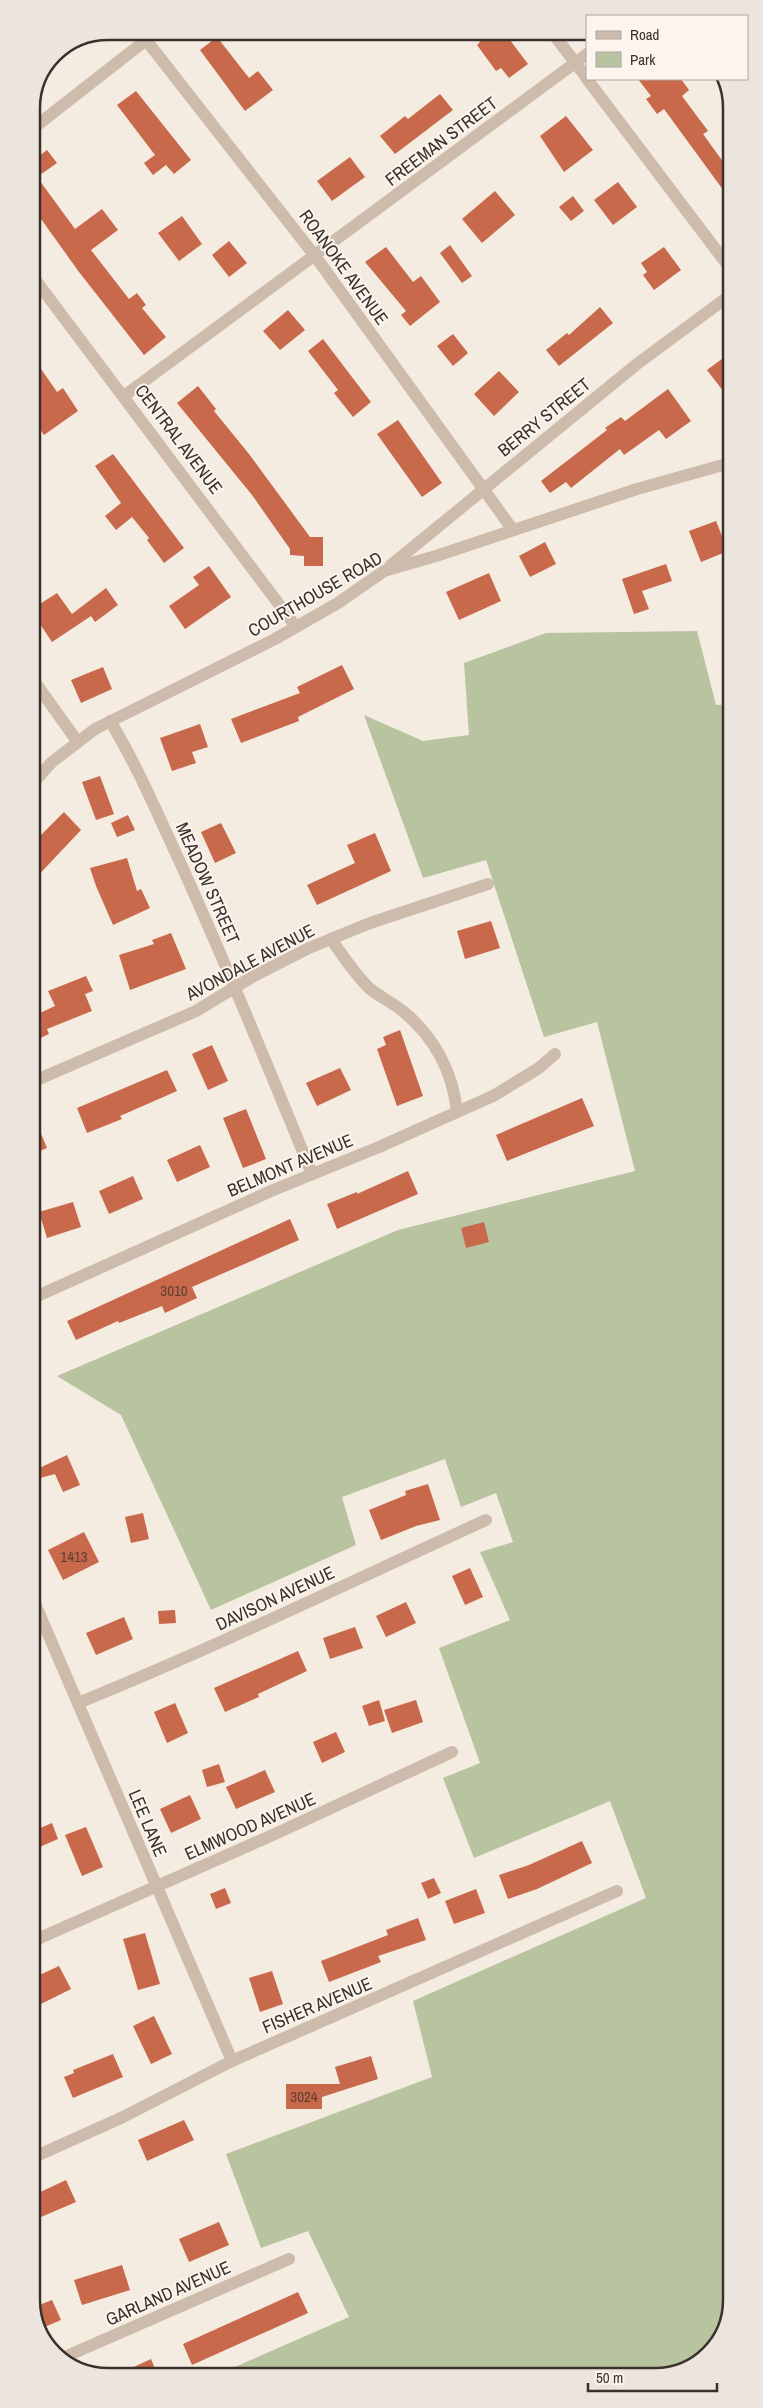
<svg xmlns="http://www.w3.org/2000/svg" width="763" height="2408" font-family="'Archivo Narrow',sans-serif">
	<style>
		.green { fill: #b8c4a0 }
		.building { fill: #c8694b }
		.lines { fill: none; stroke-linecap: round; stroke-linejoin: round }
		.minor { stroke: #cdbbac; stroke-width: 12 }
		.labels { text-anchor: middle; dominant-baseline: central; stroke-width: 4; stroke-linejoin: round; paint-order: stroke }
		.number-label { font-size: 15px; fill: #5e3e33 }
		.street-label { font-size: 18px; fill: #3b302b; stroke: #fbf5ee }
		.rim { fill: none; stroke: #3b302b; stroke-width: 2.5 }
	</style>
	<rect width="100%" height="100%" fill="#f4ebe1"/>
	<path class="green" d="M697,631L716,705L730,704L732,2300L716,2347L674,2374L214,2376L349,2317L308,2231L261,2248L226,2154L432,2077L413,2001L646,1898L610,1801L474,1858L443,1778L480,1763L439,1648L510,1620L480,1552L513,1542L496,1493L461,1507L445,1459L342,1497L356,1545L211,1610L121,1415L57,1376L398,1230L635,1171L597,1022L544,1037L486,860L423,878L364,715L423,741L469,735L464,663L546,633Z"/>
	<g class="building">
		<path d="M472,31H503L528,64L509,78L501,68L496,71L477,45L480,42Z"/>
		<path d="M217,37L249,78L258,71L273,90L245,111L200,50Z"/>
		<path d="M638,79H681L689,90L682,96L708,131L703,134L729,170V198L664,109L657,114L646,99L651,96Z"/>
		<path d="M136,91L191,160L174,174L166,165L153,175L144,163L155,155L117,105Z"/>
		<path d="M440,94L453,110L395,154L380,136L405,116L408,119Z"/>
		<path d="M566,116L593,150L564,172L540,136Z"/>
		<path d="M47,150L57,163L37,177L75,229L102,209L118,230L91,250L129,299L137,293L146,305L142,308L166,337L144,355L79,272L31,205V162Z"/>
		<path d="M350,157L365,177L332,201L317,181Z"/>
		<path d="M618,182L637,207L613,225L594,200Z"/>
		<path d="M495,191L515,215L482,243L462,219Z"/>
		<path d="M573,196L584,211L571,221L559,207Z"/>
		<path d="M182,216L202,244L179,261L158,233Z"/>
		<path d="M229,241L247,263L229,277L212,255Z"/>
		<path d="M450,245L472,276L462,283L440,253Z"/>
		<path d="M386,247L413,282L421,276L440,302L410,326L401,315L406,311L365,262Z"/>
		<path d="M664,247L681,270L654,290L643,275L647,272L641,263Z"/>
		<path d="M600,307L613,323L559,366L546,350L567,333L569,335Z"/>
		<path d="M288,310L305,330L280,350L263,331Z"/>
		<path d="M453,334L468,353L453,366L437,346Z"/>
		<path d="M323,339L371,402L353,417L334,393L338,390L308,351Z"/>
		<path d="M730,353V400L707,370Z"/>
		<path d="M32,356L57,392L63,388L78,411L44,435L32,418V410L40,405L32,393Z"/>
		<path d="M499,371L519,392L494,416L474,394Z"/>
		<path d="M198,386L216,409L214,411L249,454L310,537H323V566H304V556L290,555V549L252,495L177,403Z"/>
		<path d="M668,389L691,421L666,439L659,430L624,455L620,449L571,488L566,482L550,493L541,481L607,430L605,428L621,417L625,421Z"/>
		<path d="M398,420L442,483L422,497L377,434Z"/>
		<path d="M113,454L184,548L164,563L147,540L149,538L132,517L116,530L105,516L121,503L95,466Z"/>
		<path d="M716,521L728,551L701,562L689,531Z"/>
		<path d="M545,542L556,564L530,577L519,556Z"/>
		<path d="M666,564L672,581L642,591L649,609L634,614L622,579Z"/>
		<path d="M209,566L231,597L185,629L169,606L199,585L193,577Z"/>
		<path d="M489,573L501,601L459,620L446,592Z"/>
		<path d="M106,588L118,605L95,622L91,616L52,642L32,612V609L57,593L72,614Z"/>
		<path d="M342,665L354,689L298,717L299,721L241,743L231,719L300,693L297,687Z"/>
		<path d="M103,667L112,689L81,703L71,680Z"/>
		<path d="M200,724L208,747L192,752L196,763L172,771L160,738Z"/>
		<path d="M100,776L114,814L96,820L82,782Z"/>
		<path d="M64,812L81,830L32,882V844Z"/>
		<path d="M128,815L135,830L117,837L111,823Z"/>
		<path d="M221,823L236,853L215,863L201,832Z"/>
		<path d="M375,833L391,871L317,905L307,885L355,863L347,845Z"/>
		<path d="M127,858L137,891L141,889L150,908L113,925L96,886L90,868Z"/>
		<path d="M491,921L500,948L465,959L457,931Z"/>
		<path d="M171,933L186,969L130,990L119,955L154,944L152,940Z"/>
		<path d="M86,976L93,991L85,994L92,1011L47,1029L49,1034L32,1042V996L40,1013L55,1006L48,991Z"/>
		<path d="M400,1030L423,1096L397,1106L377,1049L386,1045L383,1037Z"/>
		<path d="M212,1045L228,1081L208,1090L192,1054Z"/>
		<path d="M340,1068L351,1090L317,1106L306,1083Z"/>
		<path d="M167,1070L177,1091L120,1116L122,1119L87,1133L77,1108Z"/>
		<path d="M582,1098L594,1126L507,1161L496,1135Z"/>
		<path d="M246,1109L266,1159L243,1168L223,1118Z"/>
		<path d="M32,1112L47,1148L32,1154Z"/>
		<path d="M200,1145L210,1167L177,1182L167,1160Z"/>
		<path d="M408,1171L418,1194L337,1229L327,1204L357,1192V1194Z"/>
		<path d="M133,1176L143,1199L109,1214L99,1191Z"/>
		<path d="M73,1202L81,1227L47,1238L39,1212Z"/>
		<path d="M290,1219L299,1240L192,1287L197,1298L165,1313L162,1306L119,1323L118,1321L76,1340L67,1321Z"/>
		<path d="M484,1222L489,1242L466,1248L461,1228Z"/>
		<path d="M67,1455L80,1485L63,1492L55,1474L33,1480V1471Z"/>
		<path d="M428,1484L440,1520L416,1526L381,1540L369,1510L406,1495L405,1491Z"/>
		<path d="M143,1513L149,1539L131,1543L125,1517Z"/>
		<path d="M84,1532L99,1562L63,1580L48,1550Z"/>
		<path d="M470,1568L483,1597L465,1605L452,1576Z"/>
		<path d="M406,1602L416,1623L386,1637L376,1616Z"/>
		<path d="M175,1610L176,1623L159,1624L158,1611Z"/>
		<path d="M124,1617L133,1639L96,1655L86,1633Z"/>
		<path d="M355,1627L363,1648L330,1659L323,1638Z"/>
		<path d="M298,1651L307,1671L258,1694L259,1697L225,1712L214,1688Z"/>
		<path d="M379,1700L385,1721L369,1726L362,1706Z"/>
		<path d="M416,1700L423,1722L392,1733L384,1710Z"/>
		<path d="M175,1703L188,1733L167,1743L154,1712Z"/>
		<path d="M336,1732L345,1752L322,1763L313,1742Z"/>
		<path d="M219,1764L225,1782L207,1787L202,1770Z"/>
		<path d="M265,1770L275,1792L236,1809L226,1787Z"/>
		<path d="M190,1795L201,1819L171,1833L160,1809Z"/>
		<path d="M52,1823L58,1839L33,1850V1831Z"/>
		<path d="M86,1827L103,1867L82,1876L65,1835Z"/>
		<path d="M582,1841L592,1863L537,1889L508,1899L499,1875L529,1865Z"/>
		<path d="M434,1878L441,1893L428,1899L421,1883Z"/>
		<path d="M225,1888L231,1903L216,1909L210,1894Z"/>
		<path d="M476,1889L485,1913L454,1924L445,1901Z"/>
		<path d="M418,1918L426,1940L378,1956L381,1962L329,1982L321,1961L388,1935L386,1930Z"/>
		<path d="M145,1933L160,1984L138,1990L123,1939Z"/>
		<path d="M59,1966L71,1989L33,2008V1978Z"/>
		<path d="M272,1971L283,2004L260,2012L249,1978Z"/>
		<path d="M154,2016L172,2054L151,2064L133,2026Z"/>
		<path d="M113,2054L123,2077L73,2098L64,2077L74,2073L73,2070Z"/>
		<path d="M371,2056L378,2079L322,2097V2109H286V2084H340L335,2067Z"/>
		<path d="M184,2120L194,2140L147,2161L138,2140Z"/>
		<path d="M66,2180L76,2202L34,2220V2195Z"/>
		<path d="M219,2222L229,2245L189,2262L179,2239Z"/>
		<path d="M122,2265L130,2290L82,2305L74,2280Z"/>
		<path d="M298,2292L308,2313L192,2365L183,2344Z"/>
		<path d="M52,2300L61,2320L40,2329L34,2319V2307Z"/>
		<path d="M151,2359L158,2376L112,2377Z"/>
	</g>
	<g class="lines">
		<g class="minor">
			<path d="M139,31L315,256L513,530"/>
			<path d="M551,31L587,78"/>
			<path d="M587,79L729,267"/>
			<path d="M31,130L146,40"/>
			<path d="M31,274L296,627"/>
			<path d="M124,396L587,54"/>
			<path d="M390,566L637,364L729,296"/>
			<path d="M32,678L77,741"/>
			<path d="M110,721C137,765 157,813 179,860C226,963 269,1069 312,1174"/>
			<path d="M32,784L52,762L95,729L275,639L338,603L384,571L436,556L637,489L730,463"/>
			<path d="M331,939C343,956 354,973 369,988C380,997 393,1003 404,1012C435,1038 453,1073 457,1112"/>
			<path d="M32,1082L196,1011L252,977L309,948L370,923L488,884"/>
			<path d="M33,1298L271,1191L379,1147L493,1096L539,1068L555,1054"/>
			<path d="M33,1599L232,2061"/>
			<path d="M78,1703C216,1647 350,1582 486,1520"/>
			<path d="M33,1941L275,1834L452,1752"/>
			<path d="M34,2157L121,2118L232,2061L617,1891"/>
			<path d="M60,2359L289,2259"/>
		</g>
	</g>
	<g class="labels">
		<g class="number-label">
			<text x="174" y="1290">3010</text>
			<text x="74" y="1556">1413</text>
			<text x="304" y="2096">3024</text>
		</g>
		<g class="street-label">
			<text transform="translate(441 141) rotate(-37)">FREEMAN STREET</text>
			<text transform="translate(344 267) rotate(54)">ROANOKE AVENUE</text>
			<text transform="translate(544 417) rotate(-39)">BERRY STREET</text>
			<text transform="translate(179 439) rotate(53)">CENTRAL AVENUE</text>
			<text transform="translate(315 594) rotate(-30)">COURTHOUSE ROAD</text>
			<text transform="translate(208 883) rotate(66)">MEADOW STREET</text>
			<text transform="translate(250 962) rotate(-28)">AVONDALE AVENUE</text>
			<text transform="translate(290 1165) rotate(-23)">BELMONT AVENUE</text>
			<text transform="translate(275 1598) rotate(-25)">DAVISON AVENUE</text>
			<text transform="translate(148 1823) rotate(67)">LEE LANE</text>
			<text transform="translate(250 1826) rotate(-24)">ELMWOOD AVENUE</text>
			<text transform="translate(317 2005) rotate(-23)">FISHER AVENUE</text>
			<text transform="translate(168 2293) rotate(-24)">GARLAND AVENUE</text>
		</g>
	</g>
	<path d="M0 0H763V2408H0ZM108 40H655A68 68 0 0 1 723 108V2300A68 68 0 0 1 655 2368H108A68 68 0 0 1 40 2300V108A68 68 0 0 1 108 40Z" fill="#ece5de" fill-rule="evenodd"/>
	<path class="rim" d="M108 40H655A68 68 0 0 1 723 108V2300A68 68 0 0 1 655 2368H108A68 68 0 0 1 40 2300V108A68 68 0 0 1 108 40Z"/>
	<rect x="586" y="15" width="162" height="65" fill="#fbf5ee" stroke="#aea6a0"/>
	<rect x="596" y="31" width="25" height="8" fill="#cdbbac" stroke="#aea6a0"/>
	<text x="630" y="40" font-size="15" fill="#3b302b">Road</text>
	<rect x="596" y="52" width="25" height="15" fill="#b8c4a0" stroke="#aea6a0"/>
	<text x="630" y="65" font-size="15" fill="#3b302b">Park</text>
	<path d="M588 2383v8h129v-8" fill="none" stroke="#3b302b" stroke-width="2.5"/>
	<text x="596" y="2383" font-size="15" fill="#3b302b" stroke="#fbf5ee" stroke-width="4" paint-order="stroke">50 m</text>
</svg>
